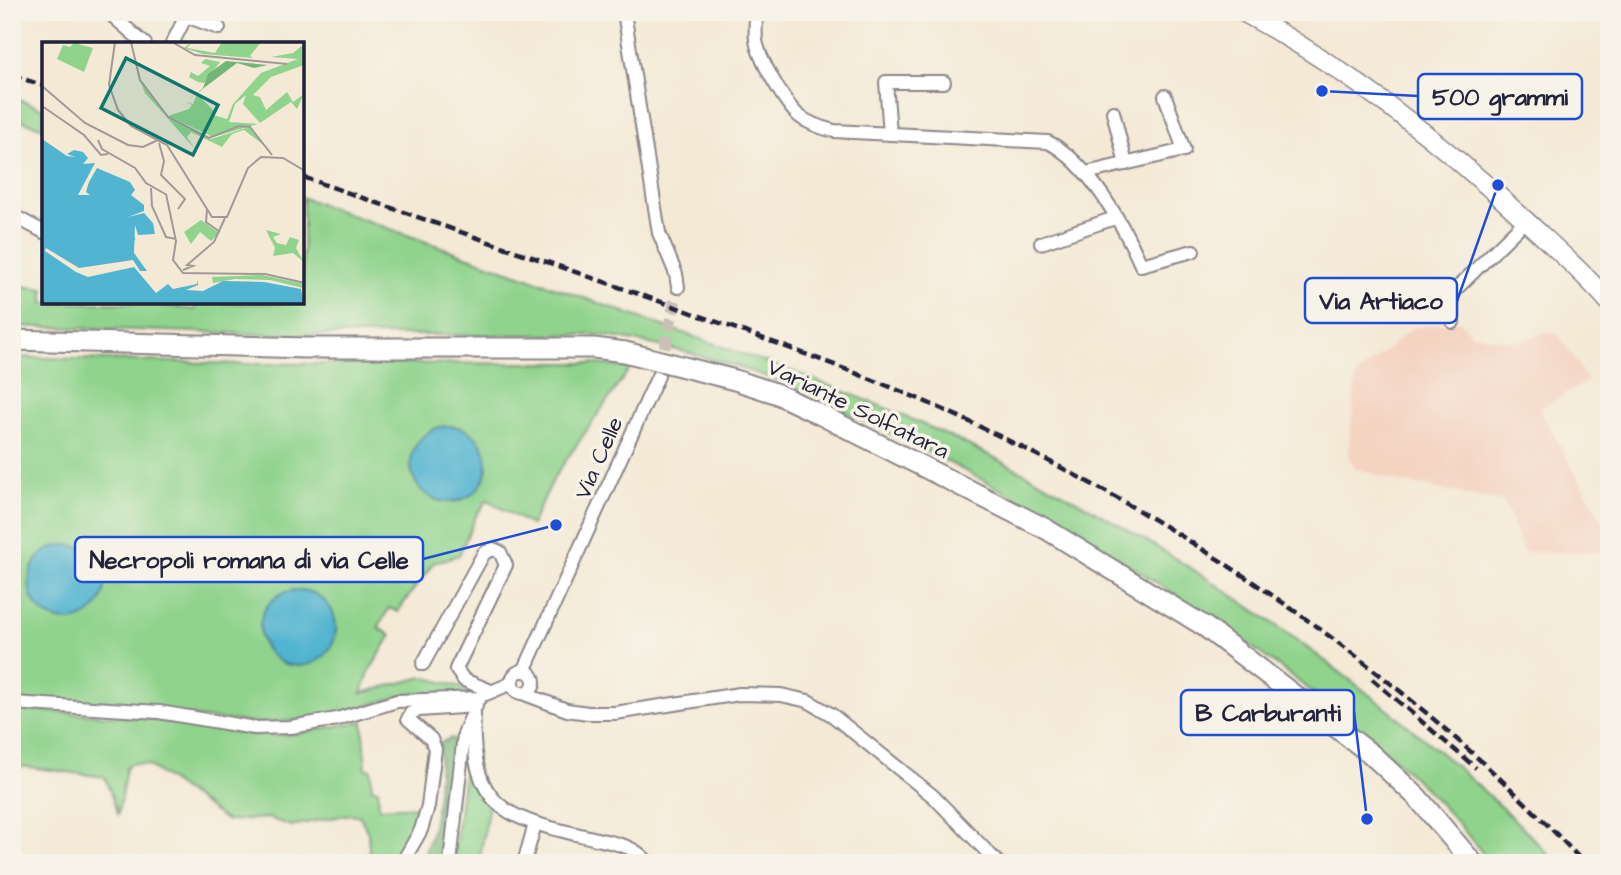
<svg xmlns="http://www.w3.org/2000/svg" width="1621" height="875" font-family="'Architects Daughter',sans-serif">
	<style>
		.built { fill: #f4d3c1 }
		.green { fill: #8fd38c; stroke: #587a64; stroke-width: 2 }
		.forest { fill: #73b578; stroke: #4a6c5a; stroke-width: 2 }
		.water { fill: #51b4d0; stroke: #3a6b86; stroke-width: 2 }
		.lines { fill: none; stroke-linecap: round; stroke-linejoin: round }
		.minor-tunnel { stroke: #cac1b6; stroke-width: 12; stroke-dasharray: 12 6; stroke-linecap: butt }
		.minor-casing { stroke: #8b8688; stroke-width: 16 }
		.secondary-casing { stroke: #8b8688; stroke-width: 21 }
		.primary-casing { stroke: #8b8688; stroke-width: 23 }
		.minor { stroke: #fff; stroke-width: 12 }
		.secondary { stroke: #fff; stroke-width: 18 }
		.primary { stroke: #fff; stroke-width: 19 }
		.rail { stroke: #22223b; stroke-width: 4.5; stroke-dasharray: 10 5; stroke-linecap: butt }
		.primary-bridge-casing { stroke: #8b8688; stroke-width: 23; stroke-linecap: butt }
		.primary-bridge { stroke: #fff; stroke-width: 19 }
		.labels { text-anchor: middle; dominant-baseline: central; stroke-width: 7; stroke-linejoin: round; paint-order: stroke }
		.street-label { font-size: 23px; fill: #22223b; stroke: #f7f3e8 }
		.inset-river { fill: none; stroke: #51b4d0; stroke-width: 3.5 }
		.inset-road { fill: none; stroke: #a09997; stroke-width: 2 }
		.view { fill: #0f766e; fill-opacity: 0.15; stroke: #0f766e; stroke-width: 3.5 }
		.inset-edge { fill: none; stroke: #22223b; stroke-width: 3.5 }
		.leader { fill: none; stroke: #1d4ed8; stroke-width: 2.5 }
		.callout-dot { fill: #1d4ed8; stroke: #f7f3e8; stroke-width: 2.5 }
		.callout { fill: #f7f3e8; stroke: #1d4ed8; stroke-width: 2.5 }
		.callout-label { font-size: 24px; text-anchor: middle; font-weight: bold; fill: #22223b }
	</style>
	<rect width="100%" height="100%" fill="#f7f3e8"/>
	<filter id="ink" filterUnits="userSpaceOnUse"><feTurbulence type="fractalNoise" baseFrequency=".0143" numOctaves="2"/><feDisplacementMap in="SourceGraphic" scale="14" xChannelSelector="R" yChannelSelector="G"/><feConvolveMatrix kernelMatrix="1 2 1 2 8 2 1 2 1" color-interpolation-filters="sRGB"/></filter>
	<filter id="wash" filterUnits="userSpaceOnUse"><feTurbulence type="fractalNoise" baseFrequency=".00686" numOctaves="4" result="noise"/><feDisplacementMap in="SourceGraphic" scale="28" xChannelSelector="R" yChannelSelector="G"/><feGaussianBlur stdDeviation="1.57" result="paint"/><feColorMatrix in="noise" values="0 0 0 0 0 0 0 0 0 0 0 0 0 0 0 0 0 1.4 0 .05"/><feComposite in="paint" operator="in"/></filter>
	<g filter="url(#wash)">
		<rect width="100%" height="100%" fill="#f4e9d5"/>
		<path class="built" d="M1460,321L1471,334L1516,342L1547,332L1559,335L1588,381L1539,409L1609,532V552H1524L1504,502L1396,481L1355,468L1348,456L1356,376L1412,328Z"/>
		<g class="green">
			<path d="M12,97L44,109V128L12,117Z"/>
			<path d="M303,198C412,236 520,276 629,314C724,348 821,379 913,420C1073,490 1220,579 1358,686C1428,740 1496,798 1557,863H1490C1435,789 1367,733 1294,678C1214,618 1129,563 1042,513C962,466 875,427 792,386C731,363 664,344 599,335H292L12,326V285L44,289V303H143L195,310L196,303H303Z"/>
			<path d="M12,357L241,364L590,363L630,368L555,476L531,525L487,500L476,516L459,555L433,563C422,581 409,593 398,612L389,608L378,628L391,635L369,672L362,693L423,677L478,691L479,695L409,694L318,719L256,723L12,700Z"/>
			<path d="M12,709L144,718L254,735H290L363,721L366,769H371L372,789H378L379,808L420,806C416,827 409,845 397,863H370L368,833L360,816L351,814L291,826L268,818L227,821L148,765L132,763L126,768L118,815L105,777L12,765Z"/>
			<path d="M469,729L483,800L489,804L479,863H453Z"/>
		</g>
		<path class="forest" d="M452,738L458,743L442,863H420C439,827 439,783 440,743Z"/>
		<g class="water">
			<circle cx="449" cy="464" r="38"/>
			<circle cx="67" cy="583" r="38"/>
			<circle cx="298" cy="628" r="38"/>
		</g>
	</g>
	<g filter="url(#ink)">
		<g class="lines">
			<path class="minor-tunnel" d="M661,365L678,287"/>
			<g class="minor-casing">
				<g id="minor">
					<path d="M108,12L145,44"/>
					<path d="M175,12L219,28"/>
					<path d="M624,12L659,233L676,274L678,287"/>
					<path d="M756,12C756,21 755,31 756,40C758,57 785,104 799,116C809,124 822,128 834,131L1048,142C1088,162 1123,224 1141,265L1193,251"/>
					<path d="M172,44L186,16"/>
					<path d="M1113,112L1126,164"/>
					<path d="M890,134L886,82H944"/>
					<path d="M1086,173L1184,150L1165,96"/>
					<path d="M12,215L44,232"/>
					<path d="M1041,243L1115,218"/>
					<path d="M1453,322L1451,294L1526,220"/>
					<path d="M423,664L484,553L493,549L500,552L506,565L456,669L464,680L491,691"/>
					<circle cx="523" cy="682" r="11"/>
					<path d="M524,671L658,376"/>
					<path d="M522,693L567,710L588,713H615L740,694L781,695L808,701L832,715L933,796L998,863"/>
					<path d="M486,694L512,683"/>
					<path d="M12,703L159,712L255,728L291,727L337,719L397,701L480,698"/>
					<path d="M474,713C469,818 515,819 601,840C619,844 636,847 648,863"/>
					<path d="M402,863L421,830L428,806L435,749L431,739L408,719L411,713L419,710L476,706"/>
					<path d="M450,863L464,734L471,717"/>
					<path d="M524,863L535,824"/>
				</g>
			</g>
			<g class="secondary-casing">
				<path id="secondary" d="M1243,12C1345,67 1440,141 1525,220C1554,247 1583,272 1609,302"/>
			</g>
			<g class="primary-casing">
				<g id="primary">
					<path d="M12,340L306,348H594L625,352"/>
					<path d="M735,380L775,393L817,413L1046,529L1204,626L1371,754L1417,797L1473,863"/>
				</g>
			</g>
			<use href="#minor" class="minor"/>
			<use href="#secondary" class="secondary"/>
			<use href="#primary" class="primary"/>
			<g class="rail">
				<path d="M12,75L44,86"/>
				<path d="M303,177C431,222 559,266 687,311C772,342 859,372 942,409C1183,519 1403,669 1584,863"/>
				<path d="M1372,679L1476,768"/>
			</g>
			<g class="primary-bridge-casing">
				<path id="primary-bridge" d="M625,352L735,380"/>
			</g>
			<use href="#primary-bridge" class="primary-bridge"/>
		</g>
	</g>
	<g class="labels">
		<g class="street-label">
			<text transform="translate(858 409) rotate(26)">Variante Solfatara</text>
			<text transform="translate(599 458) rotate(-66)">Via Celle</text>
		</g>
	</g>
	<g transform="translate(42 42)">
		<rect width="262" height="262" fill="#f4e9d5"/>
		<path d="M83,0L99,41L125,76L169,97L207,85L223,104L202,88L190,92L180,105L149,90L145,95L153,107L103,51ZM150,0L145,6L173,11L180,0H219L208,14L211,16L161,12L142,6ZM32,1L51,6L42,30L15,17L21,3L28,5ZM262,2V23L229,35L211,53L218,55L224,68L245,50L251,60L262,52L255,67L249,60L218,81L201,62L204,53L193,62L187,80L216,82L171,95L126,74L147,67L150,63L144,60L151,62L155,52L173,70L171,73L185,77L191,62L219,31L256,17L229,15L251,11ZM163,17L178,20L162,41L156,40L147,35L149,30L156,34L168,24L159,21ZM159,178L177,191L169,199L158,190L149,202L142,190ZM224,188L239,192L231,195L235,201L244,203L248,195L257,198L254,206L262,220L251,211L231,214L233,206ZM220,233L262,242L261,246L228,238L193,237L171,241L170,235Z" fill="#8fd38c"/>
		<path d="M184,19L226,23L212,26L195,21L146,58L161,46L166,32Z" fill="#73b578"/>
		<path d="M0,97L25,114L33,115L25,112L32,108L41,110L46,116L41,122L53,121L36,153H48L44,150L47,140L55,126L62,129L88,140L93,148L89,153L102,163V169L86,175L102,171L111,181L113,192L96,193L93,183L92,211L105,229H98L91,218L37,226L4,206L3,209L34,230L46,235L92,225L114,251L126,242L131,247L155,242L156,238V243L144,248L161,249L181,239L222,240L259,247L262,262H0Z" fill="#51b4d0"/>
		<path class="inset-river" d="M0,190L93,197M0,197L89,198"/>
		<path class="inset-road" d="M73,0L67,43L76,68L89,84L125,103L170,175H185L206,126L219,115L241,116L263,129M89,0L98,38L126,75L167,96L197,84L208,85L230,113M130,0L153,13L245,22M0,44L43,81L86,103L101,105L116,98M0,64L42,93L59,113L66,112M56,98L60,107L93,126L104,141L125,153M117,101L122,119L119,133L143,157L136,167M109,146L110,164L124,195L134,197M124,152L134,199L131,218L141,231L223,232L263,241M165,168L164,180L178,190M141,228L151,224L145,223L172,200L183,176"/>
		<path class="view" d="M84,16L176,63L151,113L59,66Z"/>
		<rect width="262" height="262" class="inset-edge"/>
	</g>
	<path class="leader" d="M1322 91L1418 96M1498 185L1457 301M556 525L423 559M1367 819L1354 712"/>
	<g class="callout-dot">
		<circle cx="1322" cy="91" r="7"/>
		<circle cx="1498" cy="185" r="7"/>
		<circle cx="556" cy="525" r="7"/>
		<circle cx="1367" cy="819" r="7"/>
	</g>
	<g class="callout">
		<rect x="1418" y="74" width="164" height="45" rx="7"/>
		<rect x="1305" y="278" width="152" height="45" rx="7"/>
		<rect x="75" y="537" width="348" height="45" rx="7"/>
		<rect x="1181" y="690" width="173" height="45" rx="7"/>
	</g>
	<g class="callout-label">
		<text x="1500" y="105">500 grammi</text>
		<text x="1381" y="309">Via Artiaco</text>
		<text x="249" y="568">Necropoli romana di via Celle</text>
		<text x="1268" y="721">B Carburanti</text>
	</g>
	<rect width="1621" height="875" fill="none" stroke="#f7f3e8" stroke-width="42"/>
</svg>
